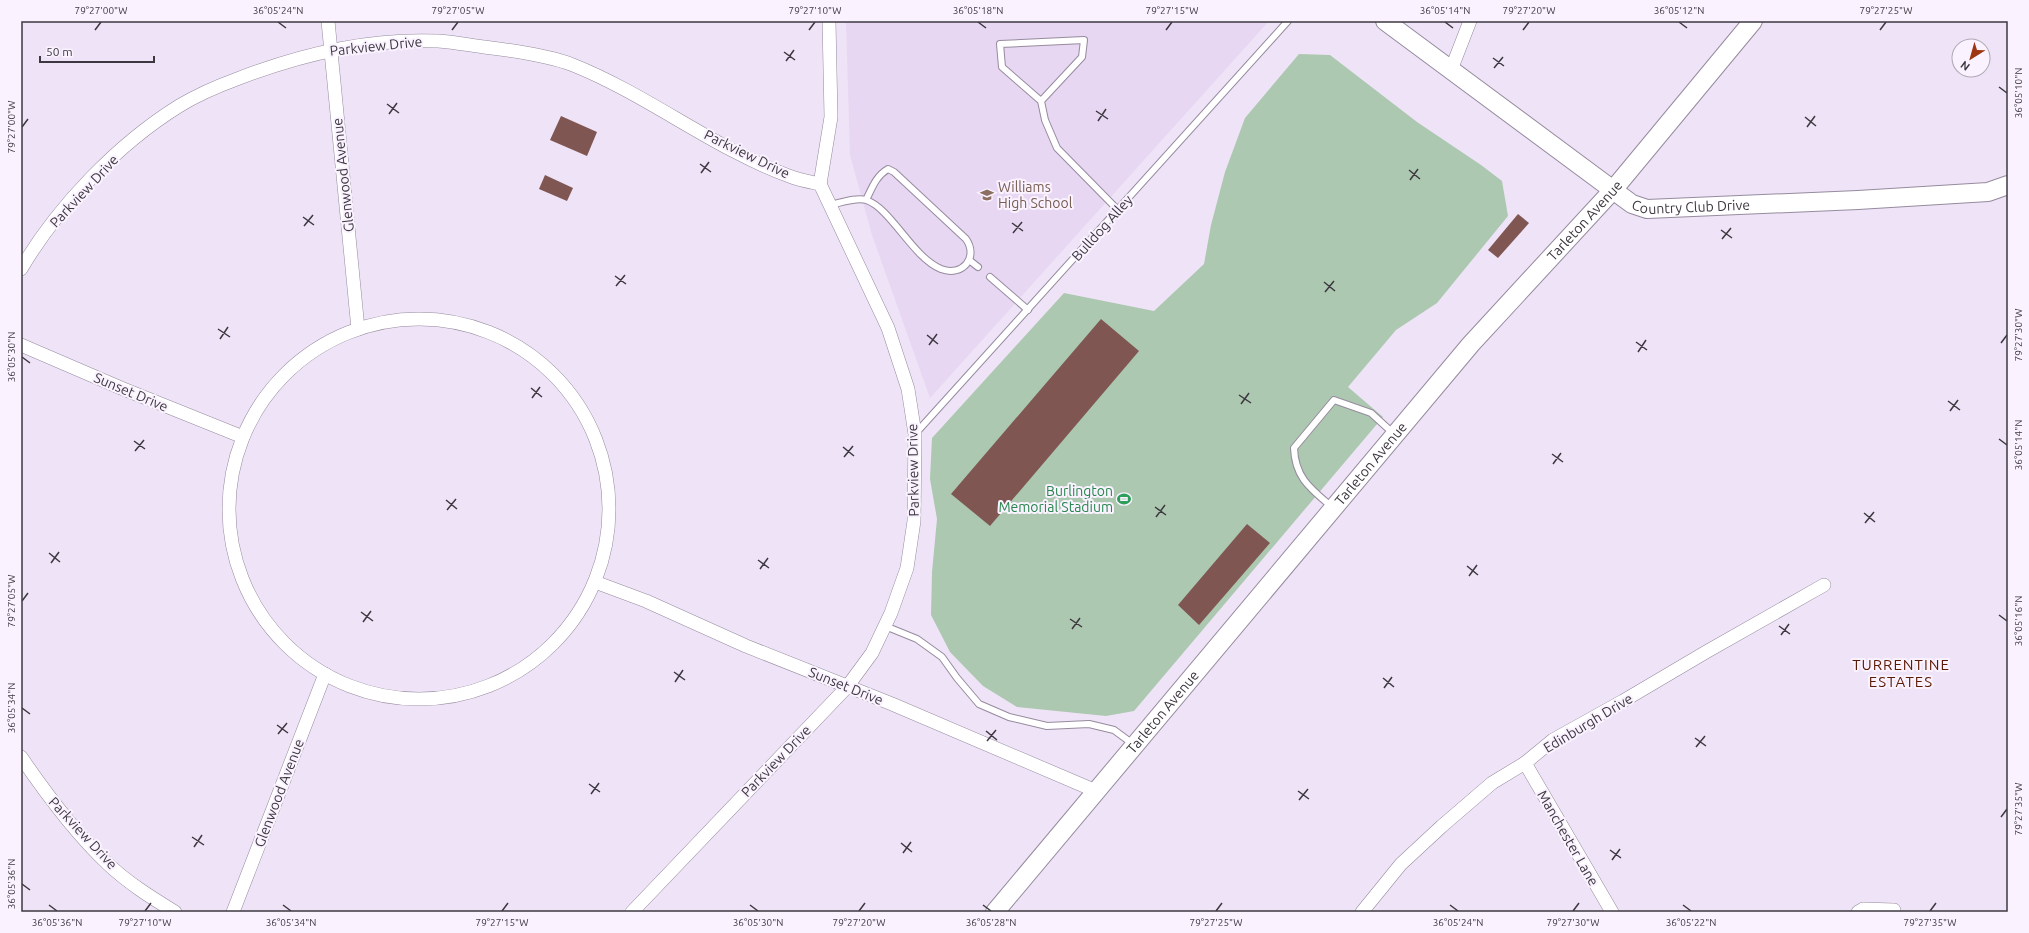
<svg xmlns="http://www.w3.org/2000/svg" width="2029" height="933" font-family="Ubuntu,sans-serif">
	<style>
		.built { fill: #e7d7f2 }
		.green { fill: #acc8b0 }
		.building { fill: #7f5652 }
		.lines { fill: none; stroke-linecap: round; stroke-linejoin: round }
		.lane-casing { stroke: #968b9e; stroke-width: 8 }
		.street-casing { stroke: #968b9e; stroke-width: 14 }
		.secondary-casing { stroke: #968b9e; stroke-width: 20 }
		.lane { stroke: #fff; stroke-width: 6 }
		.street { stroke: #fff; stroke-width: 13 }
		.secondary { stroke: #fff; stroke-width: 18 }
		.ticks { fill: none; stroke: #3d3840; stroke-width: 1.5 }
		.labels { text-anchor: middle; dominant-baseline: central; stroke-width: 4; stroke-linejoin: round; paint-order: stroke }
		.street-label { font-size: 14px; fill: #3d3840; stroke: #faf3ff }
		.education-label { font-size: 14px; fill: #785e54; stroke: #faf3ff; text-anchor: start }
		.leisure-label { font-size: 14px; fill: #27864d; stroke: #faf3ff; text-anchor: end }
		.neighbourhood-label { font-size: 15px; letter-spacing: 1px; fill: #5b1a04; stroke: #faf3ff }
		.neatline { fill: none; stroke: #3d3840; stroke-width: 1.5 }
		.ticks-label { font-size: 10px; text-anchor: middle; fill: #3d3840 }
	</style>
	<rect width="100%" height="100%" fill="#efe3f7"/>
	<path class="built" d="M846,21H1269L930,398L872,235L850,155Z"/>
	<path class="green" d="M1299,54L1330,55L1417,122L1481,165L1502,181L1508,216L1437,303L1396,330L1348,387L1383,417L1134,711L1106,716L1017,707L983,686L950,652L931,615L932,572L937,519L930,479L932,438L1064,293L1154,311L1204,264L1211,225L1225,172L1245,118Z"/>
	<g class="building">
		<path d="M561,116L597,132L587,156L550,140Z"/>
		<path d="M545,175L573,188L567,201L539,189Z"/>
		<path d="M1518,214L1529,223L1498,258L1488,250Z"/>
		<path d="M1101,319L1139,351L990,526L951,494Z"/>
		<path d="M1247,524L1270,543L1199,625L1178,605Z"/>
	</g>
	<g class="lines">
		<g class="lane-casing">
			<g id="lane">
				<path d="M1041,101L1082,57L1084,40L1000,44L1002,67L1041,101L1045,120L1057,148L1118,210"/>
				<path d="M830,205C840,203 856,197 866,200C891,208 912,257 941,269C962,277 979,258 966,239L894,172L888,169C876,176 872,188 866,200"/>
				<path d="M969,260L978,267"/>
				<path d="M990,277L1028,310"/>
				<path d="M915,434L1288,21"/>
				<path d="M1332,507C1311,489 1295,478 1294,448L1334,400L1371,413L1394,434"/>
				<path d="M885,626L917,639L942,657L957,678L979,704L1009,717L1047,726L1089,724L1114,730L1133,744"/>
			</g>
		</g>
		<g class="street-casing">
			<g id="street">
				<path d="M328,21L358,329"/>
				<path d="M1451,70L1470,21"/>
				<path d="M820,184L831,117L829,21"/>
				<path d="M21,269C58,206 118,144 179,106C197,95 218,86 237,79C301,54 369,38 438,41C453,42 469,45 484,47C509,50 550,56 573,65C648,95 713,148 789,176C799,180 810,182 820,184L888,328L908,389L915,434L914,521L907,568L891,613L872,653L847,687L632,912"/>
				<circle cx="419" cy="509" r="190"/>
				<path d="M21,345L121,388L243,437"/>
				<path d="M595,582L646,601L746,646L892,704L1096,791"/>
				<path d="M21,757C47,795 75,833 108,864C128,883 152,898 175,912"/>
				<path d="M1525,763L1612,912"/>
				<path d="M233,912L325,674"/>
				<path d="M1362,912L1401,864L1442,826L1492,783L1525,763L1553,740L1623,701L1706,652L1824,585"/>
				<path d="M1858,912L1863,909L1894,910"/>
			</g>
		</g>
		<g class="secondary-casing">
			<g id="secondary">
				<path id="s1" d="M1385,21L1613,190L1632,204L1647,209L1858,200L1988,192L2008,185"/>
				<path id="s2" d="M995,912L1471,344L1613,190L1753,21"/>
			</g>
		</g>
		<use href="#lane" class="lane"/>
		<use href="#street" class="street"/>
		<use href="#secondary" class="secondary"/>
	</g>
	<path class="ticks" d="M278,22L286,28M978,22L986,28M1445,22L1453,28M1679,22L1687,28M95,30L101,22M452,30L458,22M809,30L815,22M1166,30L1172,22M1523,30L1529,22M1880,30L1886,22M784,52L795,60M1493,58L1504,66M786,61L794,50M1494,68L1503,57M1999,87L2007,93M387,104L399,113M1096,111L1108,119M389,114L397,103M1805,117L1816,126M1098,121L1106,109M22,127L28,119M1807,127L1815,116M700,164L711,172M1409,170L1420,179M701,173L709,162M1410,180L1418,169M303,217L314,225M1012,223L1023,231M304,226L313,215M1721,230L1732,238M1013,233L1022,222M1722,239L1731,228M615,276L626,284M1324,282L1335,291M616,286L625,275M1325,292L1334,281M218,329L230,337M927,335L938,344M220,339L228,327M1636,342L1647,350M2001,343L2007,335M929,345L937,334M1638,352L1646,340M22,357L30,363M531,388L542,397M1239,395L1251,403M532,398L540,387M1948,401L1960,410M1241,404L1249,393M1950,411L1958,400M1999,439L2007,445M134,441L145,449M843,447L854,456M135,451L144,440M1552,454L1563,462M844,457L853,446M1553,464L1561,453M446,500L457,509M1155,507L1166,515M447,510L456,499M1864,513L1875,522M1156,517L1165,505M1865,523L1874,512M49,553L60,562M758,560L769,568M51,563L59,552M1467,566L1478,575M760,569L768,558M1469,576L1477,565M22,601L28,593M361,612L373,621M1999,615L2007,621M1070,619L1082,627M363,622L371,611M1779,626L1790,634M1072,629L1080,618M1781,635L1789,624M674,672L685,680M1383,678L1394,687M675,682L683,670M1384,688L1392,677M22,708L30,714M277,725L288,733M986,731L997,740M278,734L287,723M1695,738L1706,746M987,741L996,730M1696,747L1705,736M589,784L600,792M1298,791L1309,799M591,794L599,783M1299,800L1308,789M2001,817L2007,809M192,837L204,845M901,843L912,852M194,847L202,835M1610,850L1621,858M903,853L911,842M1612,860L1620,849M22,884L30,890M49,905L57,911M283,905L291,911M750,905L758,911M983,905L991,911M1450,905L1458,911M1683,905L1691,911M145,911L151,903M502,911L508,903M859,911L865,903M1216,911L1222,903M1573,911L1579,903M1930,911L1936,903"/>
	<defs>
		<g id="school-bare" transform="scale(1.08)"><path d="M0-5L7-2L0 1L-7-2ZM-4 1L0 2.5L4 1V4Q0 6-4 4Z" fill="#8d6e63" stroke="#faf3ff" stroke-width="2.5" paint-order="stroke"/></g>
		<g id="stadium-bare" transform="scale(1.08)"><path d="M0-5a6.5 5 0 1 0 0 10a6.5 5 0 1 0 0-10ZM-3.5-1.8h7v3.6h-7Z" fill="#2e9e5b" stroke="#faf3ff" stroke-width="2.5" paint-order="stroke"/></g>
	</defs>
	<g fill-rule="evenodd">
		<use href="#school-bare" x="987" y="195"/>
		<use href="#stadium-bare" x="1124" y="499"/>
	</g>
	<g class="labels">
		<g class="street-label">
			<text transform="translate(376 46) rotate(-6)">Parkview Drive</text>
			<text transform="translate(747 154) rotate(26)">Parkview Drive</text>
			<text transform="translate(343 175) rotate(-96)">Glenwood Avenue</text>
			<text transform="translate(84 191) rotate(-47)">Parkview Drive</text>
			<text stroke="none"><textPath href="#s1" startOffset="367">Country Club Drive</textPath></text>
			<text stroke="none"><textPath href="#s2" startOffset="909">Tarleton Avenue</textPath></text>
			<text transform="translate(1102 228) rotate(-48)">Bulldog Alley</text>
			<text transform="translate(131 392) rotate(23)">Sunset Drive</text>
			<text stroke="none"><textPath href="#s2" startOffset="585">Tarleton Avenue</textPath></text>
			<text transform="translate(913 470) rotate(-91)">Parkview Drive</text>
			<text transform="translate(846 686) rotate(22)">Sunset Drive</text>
			<text stroke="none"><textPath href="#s2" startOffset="261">Tarleton Avenue</textPath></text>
			<text transform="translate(1588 723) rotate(-31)">Edinburgh Drive</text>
			<text transform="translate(776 761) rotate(-46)">Parkview Drive</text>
			<text transform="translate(279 793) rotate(-69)">Glenwood Avenue</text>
			<text transform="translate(83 833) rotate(47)">Parkview Drive</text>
			<text transform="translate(1568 838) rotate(60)">Manchester Lane</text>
		</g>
		<g class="education-label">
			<text x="998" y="187">Williams<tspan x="998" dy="16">High School</tspan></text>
		</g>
		<g class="leisure-label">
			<text x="1113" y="491">Burlington<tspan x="1113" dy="16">Memorial Stadium</tspan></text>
		</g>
		<g class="neighbourhood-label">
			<text x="1901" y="664">TURRENTINE<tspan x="1901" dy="17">ESTATES</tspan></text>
		</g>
	</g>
	<rect width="2029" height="933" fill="none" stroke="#faf3ff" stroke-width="44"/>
	<g transform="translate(1971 58) rotate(217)"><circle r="19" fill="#faf3ff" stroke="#aea8b3"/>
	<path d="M0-3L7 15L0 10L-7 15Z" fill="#9d3712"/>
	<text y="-6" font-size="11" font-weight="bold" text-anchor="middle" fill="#3d3840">N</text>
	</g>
	<path d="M40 56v6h114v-6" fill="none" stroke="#3d3840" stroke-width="2"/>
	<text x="46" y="56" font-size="12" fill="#3d3840" stroke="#faf3ff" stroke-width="3" paint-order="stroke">50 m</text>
	<rect x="22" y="22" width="1985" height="889" class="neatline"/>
	<g class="ticks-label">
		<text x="101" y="14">79°27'00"W</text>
		<text x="278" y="14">36°05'24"N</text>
		<text x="458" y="14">79°27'05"W</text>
		<text x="815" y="14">79°27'10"W</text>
		<text x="978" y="14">36°05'18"N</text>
		<text x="1172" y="14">79°27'15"W</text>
		<text x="1445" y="14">36°05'14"N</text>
		<text x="1529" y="14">79°27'20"W</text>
		<text x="1679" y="14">36°05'12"N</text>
		<text x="1886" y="14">79°27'25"W</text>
		<text transform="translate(2018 93) rotate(-90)" y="4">36°05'10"N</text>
		<text transform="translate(11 127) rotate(-90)" y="4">79°27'00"W</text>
		<text transform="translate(2018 335) rotate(-90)" y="4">79°27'30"W</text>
		<text transform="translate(11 357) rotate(-90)" y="4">36°05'30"N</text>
		<text transform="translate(2018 445) rotate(-90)" y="4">36°05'14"N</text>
		<text transform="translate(11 601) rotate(-90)" y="4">79°27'05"W</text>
		<text transform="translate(2018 621) rotate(-90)" y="4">36°05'16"N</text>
		<text transform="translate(11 708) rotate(-90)" y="4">36°05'34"N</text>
		<text transform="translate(2018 809) rotate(-90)" y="4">79°27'35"W</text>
		<text transform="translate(11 884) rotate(-90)" y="4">36°05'36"N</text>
		<text x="57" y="926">36°05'36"N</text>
		<text x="145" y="926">79°27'10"W</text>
		<text x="291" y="926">36°05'34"N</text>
		<text x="502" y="926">79°27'15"W</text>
		<text x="758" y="926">36°05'30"N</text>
		<text x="859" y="926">79°27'20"W</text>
		<text x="991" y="926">36°05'28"N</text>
		<text x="1216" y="926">79°27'25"W</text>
		<text x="1458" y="926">36°05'24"N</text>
		<text x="1573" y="926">79°27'30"W</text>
		<text x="1691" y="926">36°05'22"N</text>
		<text x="1930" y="926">79°27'35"W</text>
	</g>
</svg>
